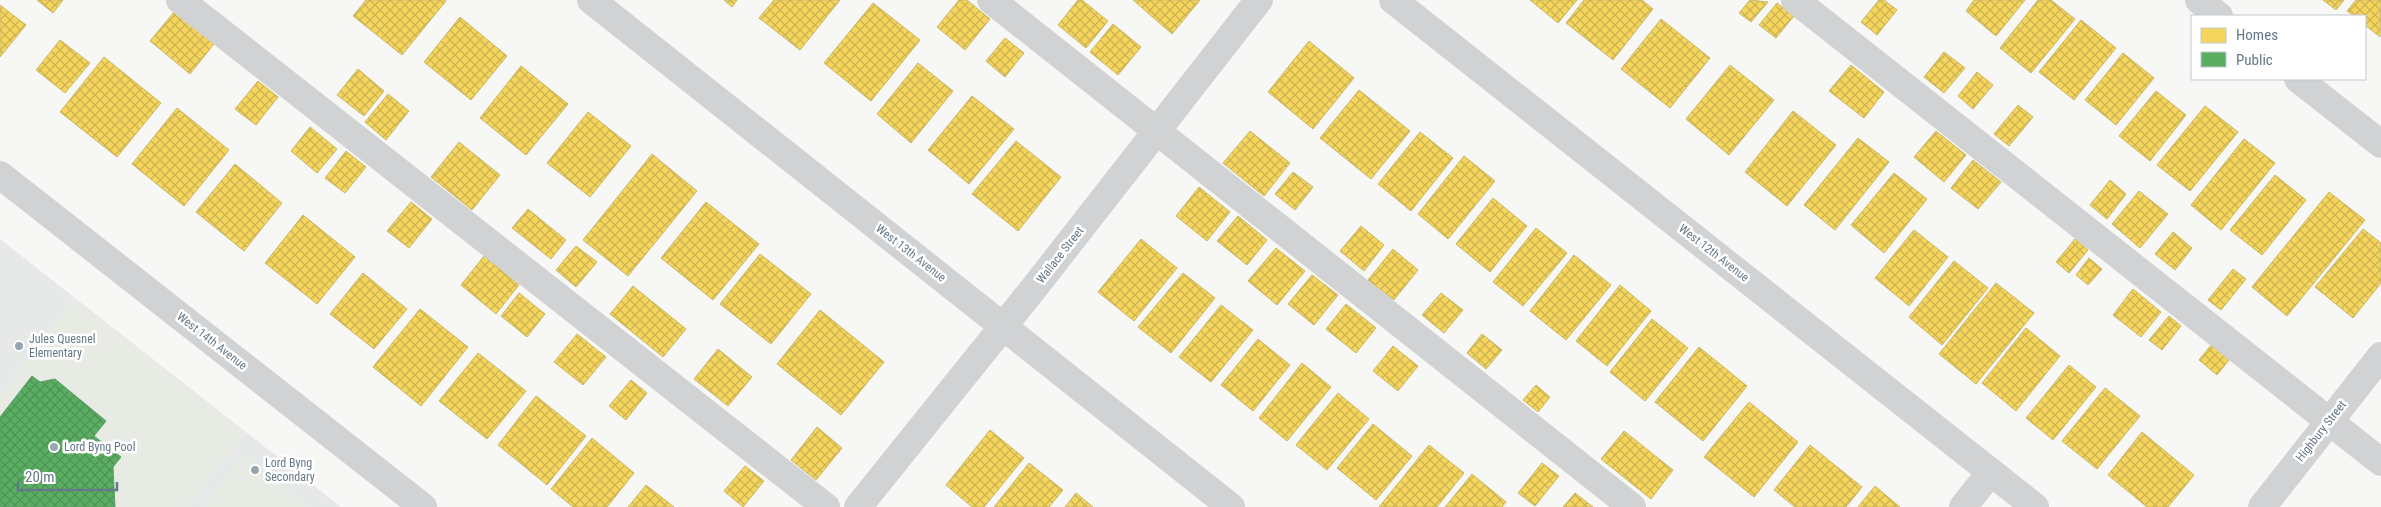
<svg xmlns="http://www.w3.org/2000/svg" width="2381" height="507" font-family="'Roboto Condensed',sans-serif">
	<style>
		.built { fill: #e7e9e9 }
		.green { fill: #e7ebe4 }
		.homes { fill: url(#homes-cross-hatch); stroke: #cab96a }
		.public { fill: url(#public-cross-hatch); stroke: #5d9e6d }
		.lines { fill: none; stroke-linecap: round; stroke-linejoin: round }
		.minor { stroke: #d1d2d3; stroke-width: 28 }
		.poi-dot { fill: #98a4af; stroke: #fff; stroke-width: 2 }
		.labels { text-anchor: middle; dominant-baseline: central; stroke-width: 5; stroke-linejoin: round; paint-order: stroke }
		.street-label { font-size: 12px; fill: #657889; stroke: #fff }
		.poi-label { font-size: 12px; fill: #657889; stroke: #fff; text-anchor: start }
	</style>
	<defs>
		<pattern id="homes-cross-hatch" width="8" height="8" patternUnits="userSpaceOnUse" patternTransform="scale(1.25)"><rect width="8" height="8" fill="#f6d55c"/><path d="M0 0l8 8M0 8l8-8" fill="none" stroke="#cbb252"/></pattern>
		<pattern id="public-cross-hatch" width="8" height="8" patternUnits="userSpaceOnUse" patternTransform="scale(1.25)"><rect width="8" height="8" fill="#5aae61"/><path d="M0 0l8 8M0 8l8-8" fill="none" stroke="#4e9256"/></pattern>
	</defs>
	<rect width="100%" height="100%" fill="#f7f7f6"/>
	<g class="built">
		<path d="M0,239L75,298L0,394Z"/>
		<path d="M246,432L341,507H187Z"/>
	</g>
	<g class="green">
		<path d="M75,298L246,432L187,507H0V394Z"/>
		<path d="M242,456L309,507H203Z"/>
	</g>
	<g class="homes">
		<path d="M37,0H63L53,13Z"/>
		<path d="M366,0H444L446,1L402,55L353,16Z"/>
		<path d="M724,0H737L732,7Z"/>
		<path d="M774,0H840L800,50L759,18Z"/>
		<path d="M959,0H967L990,19L965,50L937,27Z"/>
		<path d="M1078,0H1082L1108,21L1086,48L1058,25Z"/>
		<path d="M1133,0H1200L1172,34Z"/>
		<path d="M1530,0H1577L1558,23Z"/>
		<path d="M1584,0H1642L1653,9L1613,60L1566,23Z"/>
		<path d="M1750,0L1768,2L1751,22L1739,13Z"/>
		<path d="M1879,0H1884L1897,10L1877,35L1861,22Z"/>
		<path d="M1974,0H2025L1996,36L1966,11Z"/>
		<path d="M2038,0H2051L2075,19L2031,73L2000,48Z"/>
		<path d="M2323,0H2344L2336,10Z"/>
		<path d="M2356,0H2381L2380,37L2365,25V16H2354L2347,11Z"/>
		<path d="M873,3L920,40L871,101L824,63Z"/>
		<path d="M1777,3L1794,16L1776,38L1759,25Z"/>
		<path d="M0,5L26,25L0,57Z"/>
		<path d="M174,12L214,44L190,74L150,41Z"/>
		<path d="M460,17L507,56L471,100L424,62Z"/>
		<path d="M1661,19L1710,58L1670,108L1621,69Z"/>
		<path d="M2081,20L2116,48L2074,100L2039,72Z"/>
		<path d="M1113,24L1141,47L1118,75L1090,52Z"/>
		<path d="M1005,38L1024,53L1005,77L986,61Z"/>
		<path d="M60,40L90,63L65,93L36,70Z"/>
		<path d="M1309,41L1354,78L1313,129L1268,92Z"/>
		<path d="M1944,52L1965,68L1944,93L1924,77Z"/>
		<path d="M2123,53L2154,78L2116,125L2085,100Z"/>
		<path d="M104,57L161,103L117,157L60,112Z"/>
		<path d="M918,63L953,91L911,143L877,114Z"/>
		<path d="M1730,65L1774,100L1729,155L1686,119Z"/>
		<path d="M1851,65L1884,92L1864,118L1829,91Z"/>
		<path d="M521,66L568,104L526,155L480,118Z"/>
		<path d="M358,69L384,91L364,116L337,95Z"/>
		<path d="M1977,72L1993,85L1973,109L1958,96Z"/>
		<path d="M258,81L278,97L256,125L235,109Z"/>
		<path d="M1359,90L1410,131L1371,179L1320,138Z"/>
		<path d="M2156,91L2186,115L2150,161L2119,136Z"/>
		<path d="M388,94L409,111L386,140L365,122Z"/>
		<path d="M972,96L1014,129L969,184L928,150Z"/>
		<path d="M2018,105L2033,117L2009,146L1994,134Z"/>
		<path d="M2205,106L2238,132L2190,191L2157,165Z"/>
		<path d="M177,108L229,150L184,206L132,164Z"/>
		<path d="M1793,111L1836,145L1787,206L1745,172Z"/>
		<path d="M588,112L631,146L590,197L547,163Z"/>
		<path d="M310,127L337,149L317,173L291,151Z"/>
		<path d="M1250,131L1290,163L1264,196L1223,163Z"/>
		<path d="M1936,131L1966,155L1944,182L1914,157Z"/>
		<path d="M1420,132L1453,158L1411,211L1378,184Z"/>
		<path d="M1858,138L1889,162L1835,230L1804,205Z"/>
		<path d="M2244,139L2275,163L2221,230L2191,205Z"/>
		<path d="M1016,141L1061,177L1018,231L972,194Z"/>
		<path d="M459,142L500,175L472,210L431,177Z"/>
		<path d="M346,151L366,167L345,193L325,178Z"/>
		<path d="M652,154L697,191L628,276L583,240Z"/>
		<path d="M1464,156L1495,181L1448,239L1418,214Z"/>
		<path d="M1973,160L2001,182L1978,209L1951,188Z"/>
		<path d="M235,164L282,203L244,251L196,212Z"/>
		<path d="M1293,172L1313,187L1295,210L1275,194Z"/>
		<path d="M1894,173L1927,199L1884,253L1851,225Z"/>
		<path d="M2275,175L2306,200L2262,255L2230,230Z"/>
		<path d="M2110,180L2126,194L2107,219L2090,205Z"/>
		<path d="M1199,187L1230,212L1207,241L1176,216Z"/>
		<path d="M2139,191L2168,214L2140,248L2112,224Z"/>
		<path d="M2329,192L2365,220L2287,316L2252,287Z"/>
		<path d="M1493,198L1527,226L1490,272L1456,244Z"/>
		<path d="M411,202L432,219L409,248L387,231Z"/>
		<path d="M706,202L759,244L713,300L661,258Z"/>
		<path d="M528,209L566,240L551,259L512,228Z"/>
		<path d="M303,215L355,257L317,304L265,263Z"/>
		<path d="M1238,216L1267,240L1247,265L1217,241Z"/>
		<path d="M1361,226L1384,245L1364,271L1340,251Z"/>
		<path d="M1536,228L1567,253L1523,306L1493,282Z"/>
		<path d="M2363,229L2381,243V283L2353,318L2315,287Z"/>
		<path d="M1914,230L1948,257L1909,306L1875,278Z"/>
		<path d="M2173,232L2192,248L2175,270L2155,254Z"/>
		<path d="M1141,239L1177,268L1134,321L1098,292Z"/>
		<path d="M2075,239L2088,250L2069,273L2056,262Z"/>
		<path d="M576,246L597,262L576,287L556,270Z"/>
		<path d="M1276,248L1305,271L1277,305L1248,281Z"/>
		<path d="M1393,249L1418,270L1394,300L1368,280Z"/>
		<path d="M760,254L811,294L771,344L720,304Z"/>
		<path d="M1574,255L1611,285L1566,340L1530,311Z"/>
		<path d="M484,256L519,285L496,314L461,285Z"/>
		<path d="M2089,258L2102,269L2088,285L2076,275Z"/>
		<path d="M1954,261L1988,288L1942,345L1909,317Z"/>
		<path d="M2233,269L2246,279L2221,310L2208,300Z"/>
		<path d="M363,273L407,309L374,349L330,314Z"/>
		<path d="M1183,273L1215,298L1171,353L1138,327Z"/>
		<path d="M1312,275L1338,295L1314,325L1288,304Z"/>
		<path d="M1996,283L2034,313L1976,384L1939,354Z"/>
		<path d="M1620,285L1651,311L1607,366L1576,341Z"/>
		<path d="M633,286L686,329L663,357L610,314Z"/>
		<path d="M2133,289L2161,312L2141,337L2113,315Z"/>
		<path d="M519,293L545,314L527,337L501,316Z"/>
		<path d="M1441,293L1463,310L1444,333L1422,315Z"/>
		<path d="M1346,304L1376,328L1356,353L1326,329Z"/>
		<path d="M1221,305L1253,330L1211,382L1179,357Z"/>
		<path d="M420,309L468,347L421,406L373,367Z"/>
		<path d="M820,310L884,362L841,415L777,364Z"/>
		<path d="M2169,316L2181,326L2162,350L2149,340Z"/>
		<path d="M1652,319L1688,348L1645,401L1610,372Z"/>
		<path d="M2026,328L2060,356L2016,411L1982,383Z"/>
		<path d="M577,334L606,357L583,385L554,362Z"/>
		<path d="M1482,334L1502,350L1486,369L1467,353Z"/>
		<path d="M1258,339L1290,365L1253,411L1221,385Z"/>
		<path d="M2211,345L2229,360L2217,375L2199,360Z"/>
		<path d="M1393,346L1418,366L1398,391L1373,371Z"/>
		<path d="M1699,347L1747,386L1703,441L1655,402Z"/>
		<path d="M718,349L752,377L728,406L694,379Z"/>
		<path d="M478,353L526,391L487,439L439,401Z"/>
		<path d="M1302,363L1331,387L1287,441L1259,418Z"/>
		<path d="M2069,365L2096,387L2053,440L2026,418Z"/>
		<path d="M631,380L647,393L626,420L609,406Z"/>
		<path d="M1536,385L1550,397L1538,412L1523,400Z"/>
		<path d="M2105,388L2140,416L2097,469L2062,441Z"/>
		<path d="M1338,393L1369,419L1327,470L1296,445Z"/>
		<path d="M536,396L586,436L547,485L498,445Z"/>
		<path d="M1749,402L1798,442L1754,497L1704,457Z"/>
		<path d="M1373,424L1412,456L1376,500L1337,468Z"/>
		<path d="M817,427L842,448L816,480L791,460Z"/>
		<path d="M990,430L1024,458L984,507H972L946,485Z"/>
		<path d="M1624,431L1673,470L1651,499L1601,459Z"/>
		<path d="M2142,432L2194,475L2168,507H2147L2108,475Z"/>
		<path d="M592,438L634,473L607,507H573L551,489Z"/>
		<path d="M1429,445L1464,473L1437,507H1379Z"/>
		<path d="M1810,445L1862,487L1846,507H1795L1774,490Z"/>
		<path d="M1029,463L1063,490L1049,507H994Z"/>
		<path d="M1542,463L1559,476L1535,506L1518,493Z"/>
		<path d="M745,466L764,481L743,507L724,491Z"/>
		<path d="M1472,474L1506,502L1502,507H1445Z"/>
		<path d="M646,485L674,507H628Z"/>
		<path d="M1875,486L1900,507H1858Z"/>
		<path d="M1076,493L1093,507H1065Z"/>
		<path d="M1575,493L1593,507H1563Z"/>
	</g>
	<path class="public" d="M32,376L40,382L55,379L106,421L94,436L121,457L113,467L115,507H0V417Z"/>
	<g class="lines">
		<g class="minor">
			<path d="M180,0L826,507"/>
			<path d="M591,0L1231,507"/>
			<path d="M991,0L1632,507"/>
			<path d="M1393,0L2035,507"/>
			<path d="M1795,0L2381,462"/>
			<path d="M2199,0L2219,16"/>
			<path d="M2298,79L2381,144"/>
			<path d="M0,175L423,507"/>
			<path d="M858,507L1034,288L1259,0"/>
			<path d="M1963,507L1991,472"/>
			<path d="M2262,507L2381,356"/>
		</g>
	</g>
	<g class="poi-dot">
		<circle cx="19" cy="346" r="5"/>
		<circle cx="54" cy="447" r="5"/>
		<circle cx="255" cy="470" r="5"/>
	</g>
	<g class="labels">
		<g class="street-label">
			<text transform="translate(911 253) rotate(38)">West 13th Avenue</text>
			<text transform="translate(1714 253) rotate(38)">West 12th Avenue</text>
			<text transform="translate(1060 255) rotate(-52)">Wallace Street</text>
			<text transform="translate(212 341) rotate(38)">West 14th Avenue</text>
			<text transform="translate(2321 431) rotate(-52)">Highbury Street</text>
		</g>
		<g class="poi-label">
			<text x="29" y="339">Jules Quesnel<tspan x="29" dy="14">Elementary</tspan></text>
			<text x="64" y="447">Lord Byng Pool</text>
			<text x="265" y="463">Lord Byng<tspan x="265" dy="14">Secondary</tspan></text>
		</g>
	</g>
	<rect x="2191" y="15" width="175" height="65" fill="#ffffff" stroke="#c1c9d0"/>
	<rect x="2201" y="28" width="25" height="15" fill="#f6d55c" stroke="#c1c9d0"/>
	<text x="2236" y="40" font-size="15" fill="#657889">Homes</text>
	<rect x="2201" y="52" width="25" height="15" fill="#5aae61" stroke="#c1c9d0"/>
	<text x="2236" y="65" font-size="15" fill="#657889">Public</text>
	<path d="M18 482v8h99v-8" fill="none" stroke="#657889" stroke-width="2.5"/>
	<text x="25" y="482" font-size="15" fill="#657889" stroke="#ffffff" stroke-width="4" paint-order="stroke">20 m</text>
</svg>
